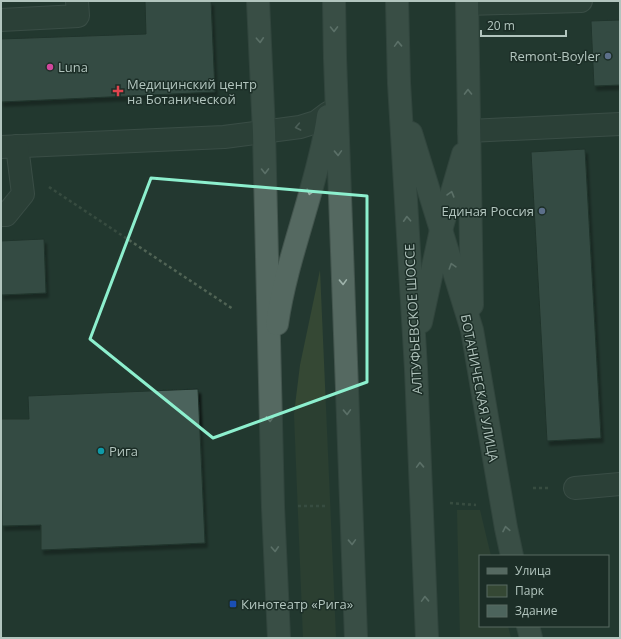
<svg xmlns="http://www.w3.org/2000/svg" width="621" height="639" font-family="'Open Sans',sans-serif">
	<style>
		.green { fill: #354834 }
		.building { fill: #4c645c; stroke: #1e3029; filter: url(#shadow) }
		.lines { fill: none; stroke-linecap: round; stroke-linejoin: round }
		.minor-casing { stroke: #556760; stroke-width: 24 }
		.major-casing { stroke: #43554e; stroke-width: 24 }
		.path { stroke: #516455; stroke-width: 2.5; stroke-dasharray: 3 3; stroke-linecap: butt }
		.minor { stroke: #374942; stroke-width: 22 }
		.major { stroke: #556961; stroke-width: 22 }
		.oneway { stroke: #9fb3ab }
		.oneway2 { stroke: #7b8d86 }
		.marked { fill: none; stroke: #8defce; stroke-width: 3; stroke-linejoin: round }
		.service-dot { fill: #5c6f8a; stroke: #1c2e27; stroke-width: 1.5 }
		.hotel-dot { fill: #d1479c; stroke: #1c2e27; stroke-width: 1.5 }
		.health-dot { fill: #e0444e; stroke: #1c2e27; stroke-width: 1.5 }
		.culture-dot { fill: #0f9aa8; stroke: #1c2e27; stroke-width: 1.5 }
		.transit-dot { fill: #1a4fb4; stroke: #1c2e27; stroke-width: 1.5 }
		.labels { text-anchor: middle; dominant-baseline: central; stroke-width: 3; stroke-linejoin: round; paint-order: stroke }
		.poi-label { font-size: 13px; fill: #b2c5be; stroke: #1c2e27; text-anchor: start }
		.street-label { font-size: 13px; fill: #b2c5be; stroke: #1c2e27 }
	</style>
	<defs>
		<filter id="shadow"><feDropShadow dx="2.5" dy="4.5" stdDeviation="1" flood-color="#0009"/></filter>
	</defs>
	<rect width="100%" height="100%" fill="#233830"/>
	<g class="green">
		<path d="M320,270L336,638H303L294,414L300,365Z"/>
		<path d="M457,510H480L491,556H480V626H508L511,638H460Z"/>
	</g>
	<g class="building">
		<path d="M145,1H211L215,92L1,102V39L146,34Z"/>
		<path d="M620,20V85L594,86L591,21Z"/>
		<path d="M585,149L601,438L547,441L531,152Z"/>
		<path d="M44,239L46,293L1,295V241Z"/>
		<path d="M198,389L205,543L41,550V525L2,526L1,419H29L28,396Z"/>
	</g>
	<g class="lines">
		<g class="minor-casing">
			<g id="minor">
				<path d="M467,4L581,1"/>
				<path d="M1,20L78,16L77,1"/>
				<path d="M469,131L620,124"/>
				<path d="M1,147L224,137L300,127L316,122L328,113"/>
				<path d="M1,215H6L23,194L17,146"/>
				<path d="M575,488L620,484"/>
			</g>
		</g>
		<g class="major-casing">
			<g id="major">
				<path d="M258,1L264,132L273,507L279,638"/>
				<path d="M334,1L335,58L356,638"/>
				<path d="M397,1L399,83L416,369L427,638"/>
				<path d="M467,1L472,305"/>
				<path d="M411,133L472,330L506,528L512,556"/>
				<path d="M421,322L441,230L463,154"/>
				<path d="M277,324C285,269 305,217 318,164C322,148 326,133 328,116"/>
				<path d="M528,626L531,638"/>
			</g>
		</g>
		<g class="path">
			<path d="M49,187L233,309"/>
			<path d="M533,488H551"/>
			<path d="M450,503L476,505"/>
			<path d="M298,506H327"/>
		</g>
		<use href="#minor" class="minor"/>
		<use href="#major" class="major"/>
	</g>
	<defs><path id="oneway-chevron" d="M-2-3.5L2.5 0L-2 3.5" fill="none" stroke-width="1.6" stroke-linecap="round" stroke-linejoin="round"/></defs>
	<g class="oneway">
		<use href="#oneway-chevron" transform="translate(334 29) rotate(89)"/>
		<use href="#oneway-chevron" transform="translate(260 40) rotate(87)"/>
		<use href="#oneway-chevron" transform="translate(398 44) rotate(-92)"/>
		<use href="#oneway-chevron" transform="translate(468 92) rotate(-91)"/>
		<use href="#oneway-chevron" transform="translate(338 153) rotate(88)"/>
		<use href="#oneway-chevron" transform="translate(265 171) rotate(89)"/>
		<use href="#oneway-chevron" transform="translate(310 192) rotate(106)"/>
		<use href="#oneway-chevron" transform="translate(451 194) rotate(-74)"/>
		<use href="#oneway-chevron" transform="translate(407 219) rotate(-93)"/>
		<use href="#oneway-chevron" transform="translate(452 266) rotate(-107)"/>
		<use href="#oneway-chevron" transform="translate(343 282) rotate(88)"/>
		<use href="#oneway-chevron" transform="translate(347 412) rotate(88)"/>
		<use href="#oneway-chevron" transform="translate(270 419) rotate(88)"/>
		<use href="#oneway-chevron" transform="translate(420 465) rotate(-92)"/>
		<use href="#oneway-chevron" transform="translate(506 529) rotate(-101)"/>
		<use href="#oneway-chevron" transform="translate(352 542) rotate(88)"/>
		<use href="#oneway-chevron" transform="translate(275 549) rotate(87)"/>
		<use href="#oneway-chevron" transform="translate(425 599) rotate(-92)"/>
	</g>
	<use class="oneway2" href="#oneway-chevron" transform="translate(298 127) rotate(169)"/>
	<path d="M0 0H621V639H0ZM151,178L367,196V382L213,438L90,339Z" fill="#233830" fill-opacity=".55" fill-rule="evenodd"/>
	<path class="marked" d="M151,178L367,196V382L213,438L90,339Z"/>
	<g class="service-dot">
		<circle cx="608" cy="56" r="4"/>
		<circle cx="542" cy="211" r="4"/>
	</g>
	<circle class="hotel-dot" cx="50" cy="67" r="4"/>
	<path class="health-dot" d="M116 85h4v4h4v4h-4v4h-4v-4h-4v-4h4z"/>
	<circle class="culture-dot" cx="101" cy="451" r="4"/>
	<rect class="transit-dot" x="229" y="600" width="8" height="8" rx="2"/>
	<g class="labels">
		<g class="poi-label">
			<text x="600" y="56" text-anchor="end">Remont-Boyler</text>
			<text x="58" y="67">Luna</text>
			<text x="127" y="84">Медицинский центр<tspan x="127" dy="15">на Ботанической</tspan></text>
			<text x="534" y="211" text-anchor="end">Единая Россия</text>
			<text x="109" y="451">Рига</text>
			<text x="241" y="604">Кинотеатр «Рига»</text>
		</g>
		<g class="street-label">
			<text transform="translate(413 319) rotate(-93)">АЛТУФЬЕВСКОЕ ШОССЕ</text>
			<text transform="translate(480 388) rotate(79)">БОТАНИЧЕСКАЯ УЛИЦА</text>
		</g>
	</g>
	<rect width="621" height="639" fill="none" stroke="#b2c5be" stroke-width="4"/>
	<rect x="479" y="555" width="130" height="72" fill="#1c2e27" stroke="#586a63"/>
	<rect x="487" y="568" width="20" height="6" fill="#556961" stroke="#586a63"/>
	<text x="515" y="575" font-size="12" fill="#b2c5be">Улица</text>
	<rect x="487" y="585" width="20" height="12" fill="#354834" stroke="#586a63"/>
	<text x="515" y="595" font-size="12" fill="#b2c5be">Парк</text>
	<rect x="487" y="605" width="20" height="12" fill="#4c645c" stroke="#586a63"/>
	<text x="515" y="615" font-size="12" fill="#b2c5be">Здание</text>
	<path d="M481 30v6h85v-6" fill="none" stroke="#b2c5be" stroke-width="2"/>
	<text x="487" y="30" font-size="12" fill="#b2c5be" stroke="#1c2e27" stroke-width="3" paint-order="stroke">20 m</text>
</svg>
